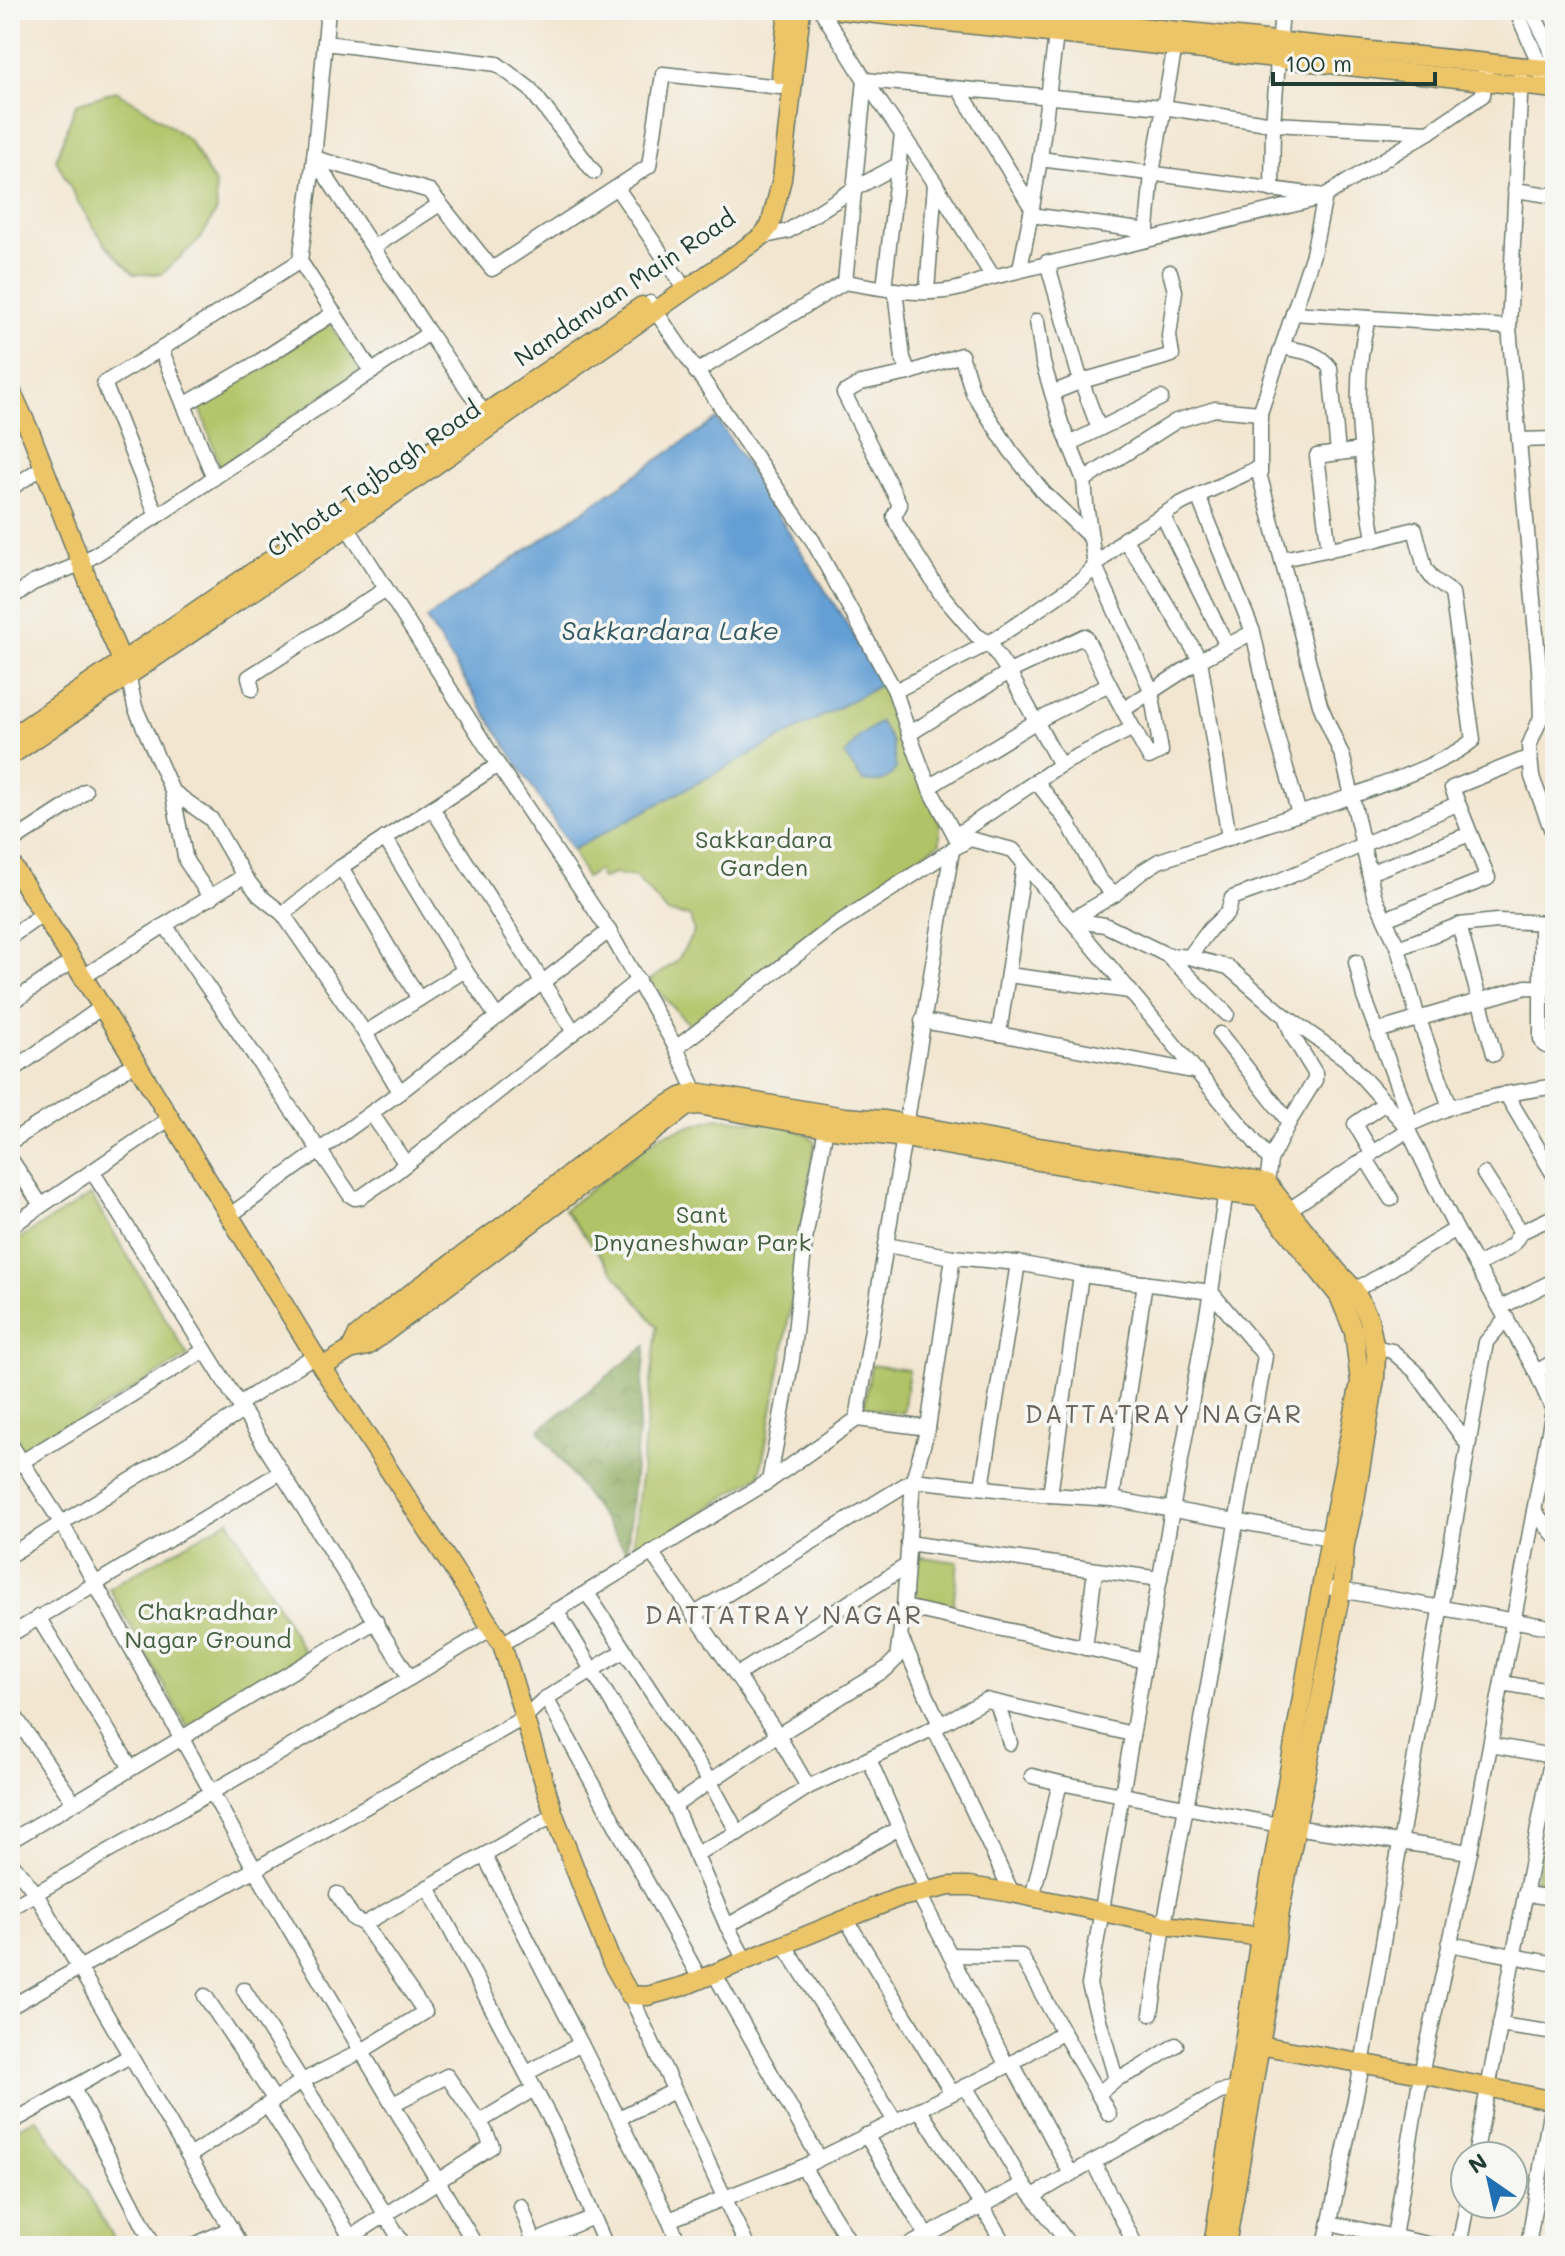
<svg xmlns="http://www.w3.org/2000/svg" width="1565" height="2256" font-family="Mali,sans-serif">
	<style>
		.forest { fill: url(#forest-crowns); stroke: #567348; stroke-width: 2 }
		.park { fill: #b1c366; stroke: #68804d; stroke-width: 2 }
		.water { fill: #649fd4; stroke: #426e84; stroke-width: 2 }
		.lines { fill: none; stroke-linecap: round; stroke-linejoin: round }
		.minor-casing { stroke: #69786b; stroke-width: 17 }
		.major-casing { stroke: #69786b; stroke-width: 21 }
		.minor { stroke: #fff; stroke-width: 14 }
		.major { stroke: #edc569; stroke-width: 18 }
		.labels { text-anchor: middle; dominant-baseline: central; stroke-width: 7; stroke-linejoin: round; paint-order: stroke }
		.street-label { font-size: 24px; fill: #1f3d34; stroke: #f6f6f2 }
		.park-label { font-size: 24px; fill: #445e40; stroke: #f6f6f2 }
		.water-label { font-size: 26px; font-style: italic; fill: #345a64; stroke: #f6f6f2 }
		.neighbourhood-label { font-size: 26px; letter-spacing: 2px; fill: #6a655c; stroke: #f6f6f2 }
	</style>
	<defs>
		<pattern id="forest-crowns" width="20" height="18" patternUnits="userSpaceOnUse" patternTransform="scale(2)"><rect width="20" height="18" fill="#8ca95b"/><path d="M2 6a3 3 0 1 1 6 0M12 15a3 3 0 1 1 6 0" fill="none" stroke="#728b4c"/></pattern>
	</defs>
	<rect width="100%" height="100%" fill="#f6f6f2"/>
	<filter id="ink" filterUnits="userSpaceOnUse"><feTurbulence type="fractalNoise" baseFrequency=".0125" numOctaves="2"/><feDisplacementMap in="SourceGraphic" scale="16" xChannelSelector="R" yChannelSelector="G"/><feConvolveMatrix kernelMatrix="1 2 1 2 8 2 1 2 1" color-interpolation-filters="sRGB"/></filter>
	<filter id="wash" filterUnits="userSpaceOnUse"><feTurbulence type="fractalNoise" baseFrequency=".006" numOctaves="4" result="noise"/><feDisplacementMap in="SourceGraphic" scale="32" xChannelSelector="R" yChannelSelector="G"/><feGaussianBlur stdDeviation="1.8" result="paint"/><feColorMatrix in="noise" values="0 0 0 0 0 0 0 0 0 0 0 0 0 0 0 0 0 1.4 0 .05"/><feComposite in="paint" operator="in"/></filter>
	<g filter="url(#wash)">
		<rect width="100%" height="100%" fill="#f2e6d0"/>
		<path class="forest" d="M646,1346L627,1552L539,1430Z"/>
		<g class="park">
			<path d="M116,91L148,110L189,140L215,184L217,210L201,238L162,274H134L106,245L79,204L56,160L76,104Z"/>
			<path d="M329,323L361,369L220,467L200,407Z"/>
			<path d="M884,683L907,750L940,824V843L813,930L693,1029L649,981L677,961L694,932L690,916L668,913L636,877L613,874L602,879L598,870L586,878L572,850Z"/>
			<path d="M717,1118C740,1121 802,1122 815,1142L783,1354L760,1475L632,1557L657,1326L564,1210L661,1135Z"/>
			<path d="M91,1195L188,1356L24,1455L10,1432V1244Z"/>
			<path d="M871,1365L909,1370L903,1413L864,1408Z"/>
			<path d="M229,1520L308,1659L187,1727L109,1588Z"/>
			<path d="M916,1556L958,1562L953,1607L911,1599Z"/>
			<path d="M1555,1769V1892L1534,1889Z"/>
			<path d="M36,2118L75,2172L116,2241L108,2246H10V2131Z"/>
		</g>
		<g class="water">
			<path d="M717,419L884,683L572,850L426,619Z"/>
			<path d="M880,722L892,742L896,769C886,782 879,784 863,781L845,756L859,737Z"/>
		</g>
	</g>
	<g filter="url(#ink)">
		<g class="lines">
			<g class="minor-casing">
				<g id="minor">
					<path d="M821,10L865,80L935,183"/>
					<path d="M1516,10L1541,68L1542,76"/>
					<path d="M1531,10L1546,39L1555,66"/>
					<path d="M325,43L497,64L530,89L594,172"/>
					<path d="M1521,76L1509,327L1539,668L1541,717L1529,746L1532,777L1555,839"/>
					<path d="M959,89L1032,208L1020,269"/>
					<path d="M1040,159L1056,35"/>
					<path d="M617,188L679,280"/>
					<path d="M1272,190L1273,124L1282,10"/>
					<path d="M1515,190L1555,196"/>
					<path d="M1031,215L1147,231"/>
					<path d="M761,237L788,231L854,189L900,164"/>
					<path d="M1146,240L1152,173L1175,46"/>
					<path d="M374,247L440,204"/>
					<path d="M300,261L372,372"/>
					<path d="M1047,262L1079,375L1099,429L1069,444"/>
					<path d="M845,282C881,288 921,297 957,289C969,286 981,280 993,277"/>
					<path d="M884,288L902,134"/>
					<path d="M895,290L903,358L909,373L861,383L844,393L900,505L894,516L897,524L941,594L976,635L989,643L1009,672L1060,765L955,836"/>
					<path d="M927,291L935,183L993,277L1321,198L1429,132L1483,95L1485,71"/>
					<path d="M650,303L813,541L895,691L909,734L929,787L958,841"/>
					<path d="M1293,313L1509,327"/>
					<path d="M1037,321L1043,363L1061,423L1084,480"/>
					<path d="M429,333L490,422"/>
					<path d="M1282,347C1301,351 1318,351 1330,368L1338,453"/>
					<path d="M696,372L845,282L865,80L1163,107L1273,124L1429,132"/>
					<path d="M909,373L961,355L973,393L1010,450L1044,493L1090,537"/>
					<path d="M1052,393L1082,381L1172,355L1169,336L1175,291L1170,272"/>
					<path d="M184,405L260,361L334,313"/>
					<path d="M1260,413V477L1320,705L1343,758L1352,796C1386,783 1446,763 1473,740L1452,593L1433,579L1425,568L1415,529L1374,540C1363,468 1349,390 1368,318"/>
					<path d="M1099,429L1161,398"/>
					<path d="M1519,440L1555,439"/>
					<path d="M214,478L161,349L300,261L314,158L430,191L492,269L649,166L663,74L780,87"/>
					<path d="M10,489L44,466"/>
					<path d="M1198,496L1253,632L1274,726L1299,814"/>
					<path d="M157,516L104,383L161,349"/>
					<path d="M1163,516L1227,646"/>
					<path d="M342,519L498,765L609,931L676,1048L696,1092L698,1101"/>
					<path d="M1124,539L1154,583L1200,660L1229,838"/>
					<path d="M1329,550L1317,456L1361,450"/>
					<path d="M1282,559L1374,540"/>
					<path d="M17,594L33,583L80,564L157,516L429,333L314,158L328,10"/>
					<path d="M128,674L135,707L172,791L211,819L244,876"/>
					<path d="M252,689L249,677L386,589"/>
					<path d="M895,691L989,643L1083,579L1095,566L1086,504L1084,480L1176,421L1215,409L1260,413L1313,254L1325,196L1040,159L1032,208"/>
					<path d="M1123,710L1200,660L1253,632"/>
					<path d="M1133,728L1149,757L1161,751L1151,690L1095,566L1124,539L1182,503L1260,467"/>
					<path d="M909,734L1009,672L1085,636L1109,684"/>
					<path d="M1036,781L1069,824L1099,879L1114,895"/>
					<path d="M929,787L1035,722L1109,684L1133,728L1060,765"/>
					<path d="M172,791L186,861L211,898"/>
					<path d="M432,808L574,1032L638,980"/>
					<path d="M385,838L465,970"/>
					<path d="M10,843L67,806L85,791"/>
					<path d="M953,849L970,839L1013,850L1270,1160L1267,1183L1263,1191"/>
					<path d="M1024,864L999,1034L1197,1072"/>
					<path d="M341,867L419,999L365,1033"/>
					<path d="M1369,873L1470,834"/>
					<path d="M1385,919L1488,878L1452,788L1530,757"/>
					<path d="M1541,923V1039L1544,1045L1555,1049"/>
					<path d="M165,925L244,876L259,895L283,914"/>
					<path d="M1459,925L1494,1054"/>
					<path d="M10,937L43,914"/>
					<path d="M1398,948L1374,895L1352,796L1159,861L1143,871L1114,895L1071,920L1105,925L1167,955L1189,957L1228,967L1285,1016L1346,1059L1406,1126"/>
					<path d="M1167,955L1227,1014"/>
					<path d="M1189,957L1210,929L1228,912L1232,898L1274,883L1457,804"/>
					<path d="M1356,962L1364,997L1377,1031"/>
					<path d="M1008,975L1130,991"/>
					<path d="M83,977L165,925L350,1195L355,1198L361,1197L387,1179L574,1032"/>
					<path d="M419,999L465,970L497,1017"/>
					<path d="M10,1004L72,961"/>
					<path d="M922,1021L999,1034"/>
					<path d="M1220,1034L1289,1122"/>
					<path d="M676,1048L834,926L952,850L886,1245L953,1257L1018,1263L1081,1275L1211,1292L1145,1661L904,1607"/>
					<path d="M10,1072L102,1007"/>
					<path d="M400,1092L365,1033L283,914L341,867L498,765"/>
					<path d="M1506,1094L1555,1086"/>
					<path d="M1450,1107L1506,1094L1555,1177"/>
					<path d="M371,1113L406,1164"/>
					<path d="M1411,1123L1377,1031L1526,987L1555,988"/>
					<path d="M10,1142L135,1063"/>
					<path d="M1372,1153L1399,1136"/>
					<path d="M10,1158L41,1205"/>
					<path d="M1366,1159L1391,1199"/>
					<path d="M1270,1160L1289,1122L1315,1080V1073L1293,1037L1285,1016"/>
					<path d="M92,1171L205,1350"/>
					<path d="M1484,1174L1521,1232"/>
					<path d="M1290,1209L1370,1156L1372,1153L1355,1124L1385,1103"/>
					<path d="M229,1216L400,1092L609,931"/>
					<path d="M10,1227L169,1119"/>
					<path d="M1477,1265L1502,1252L1513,1244L1521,1232L1555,1216"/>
					<path d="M1345,1293L1368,1283L1456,1229L1406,1126L1450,1107L1416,1011L1398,948L1459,925L1497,921L1555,923"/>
					<path d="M1501,1307L1555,1280"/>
					<path d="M1374,1347L1392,1351L1415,1371L1468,1445"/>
					<path d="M1536,1372L1555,1361"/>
					<path d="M239,1404L315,1355"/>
					<path d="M857,1419L928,1428L953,1257"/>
					<path d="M10,1443L62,1524L254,1868L476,2246"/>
					<path d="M10,1469L205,1350L243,1411"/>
					<path d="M769,1481L792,1359L806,1233L826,1128"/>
					<path d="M982,1487L1018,1263"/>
					<path d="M1050,1495L1081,1275"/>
					<path d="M1112,1499L1145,1283"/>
					<path d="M1534,1511L1555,1536"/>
					<path d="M908,1543L1160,1579"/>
					<path d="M651,1552L778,1735L808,1787"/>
					<path d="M10,1555L243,1411L410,1678L492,1628"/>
					<path d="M1334,1589L1555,1628"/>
					<path d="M587,1593L710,1782L738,1833L808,1787L934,1728L986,1700L1132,1734"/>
					<path d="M556,1610L674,1806L727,1926L745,1960"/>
					<path d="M693,1615L913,1480L1050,1495L1112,1499L1330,1538"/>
					<path d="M38,1617L131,1768"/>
					<path d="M10,1635L281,1472"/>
					<path d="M901,1638L940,1725"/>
					<path d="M502,1644L769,1481L857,1419L886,1245"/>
					<path d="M1085,1648L1095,1571"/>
					<path d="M1145,1661L1089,1985L1116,2079L1138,2069L1176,2045"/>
					<path d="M737,1675L906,1566"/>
					<path d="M1502,1683L1555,1692"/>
					<path d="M546,1698L700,1979"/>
					<path d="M997,1703L1010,1743"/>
					<path d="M10,1709L74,1803L376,1621"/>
					<path d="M934,1728L1012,1893"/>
					<path d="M1491,1745L1552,1756"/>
					<path d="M869,1759L927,1891"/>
					<path d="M1032,1776L1060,1783"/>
					<path d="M674,1806L778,1735L886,1669L897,1658L904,1607L913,1480L928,1428"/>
					<path d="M10,1841L74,1803"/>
					<path d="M695,1854L738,1833"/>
					<path d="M484,1855L581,2044L527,2073"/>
					<path d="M10,1861L35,1892L241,2246"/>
					<path d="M428,1887L554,2126L606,2246"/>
					<path d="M918,1892L1007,2066L1063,2032L1098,2094L1116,2079"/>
					<path d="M337,1894L354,1919L364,1924"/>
					<path d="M1525,1894L1555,1898"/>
					<path d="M1032,1898L1060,1783L1279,1825L1470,1852"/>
					<path d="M10,1908L410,1678"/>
					<path d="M846,1919L952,2093"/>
					<path d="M727,1926L899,1828"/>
					<path d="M784,1944L895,2121"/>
					<path d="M1449,1944L1555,1964"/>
					<path d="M950,1955L1021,1956L1063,2032"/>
					<path d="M714,1973L819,2158"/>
					<path d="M244,1990L364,2179L404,2246"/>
					<path d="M630,1995L747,2246"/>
					<path d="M205,1996L275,2100"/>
					<path d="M10,2007L525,1717L543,1700L625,1650"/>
					<path d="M1151,2014L1164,1925L1197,1749L1265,1356L1211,1292L1227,1184"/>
					<path d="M1500,2025L1555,2033"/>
					<path d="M581,2044L669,2220L680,2246"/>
					<path d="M1012,2063L1071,2174L1220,2092L1237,2089"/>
					<path d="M965,2086L1023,2184"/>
					<path d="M73,2088L154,2246"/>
					<path d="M1098,2094L1109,2114"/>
					<path d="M919,2109L982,2206L1005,2246"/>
					<path d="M619,2118L674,2091"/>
					<path d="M479,2122L534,2089"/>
					<path d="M10,2123L130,2056"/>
					<path d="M866,2135L933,2246"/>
					<path d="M189,2156L267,2105"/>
					<path d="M1475,2156L1552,1756L1555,1757"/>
					<path d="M1093,2162L1136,2246"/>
					<path d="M803,2167L852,2246"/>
					<path d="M1033,2196L1070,2246"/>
					<path d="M521,2206L534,2242"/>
					<path d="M669,2220L803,2167L1007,2066"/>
					<path d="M1330,2223L1437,2246"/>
					<path d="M351,2237L492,2146L485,2131L447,2076L393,2104"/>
					<path d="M1394,2237L1421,2074L1470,1852L1553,1410L1536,1372L1456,1229"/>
					<path d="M192,2246L231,2228"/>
					<path d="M339,2246L351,2237L267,2105L302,2081L362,2051L425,2012L364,1924L554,1815"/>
					<path d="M535,2246L534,2242L593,2217"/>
					<path d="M908,2246L1023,2184L1033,2196L1071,2174"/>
					<path d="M1325,2246L1362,2065L1486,1342L1507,1318"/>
					<path d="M1459,2246L1467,2204"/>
					<path d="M1528,2246L1552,2101"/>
				</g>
			</g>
			<g class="major-casing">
				<g id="major">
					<path d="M840,10L1555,89"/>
					<path d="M977,10L1555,70"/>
					<path d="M781,75L788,10"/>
					<path d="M10,388L31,434L97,604L126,670"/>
					<path d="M10,738L642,306"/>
					<path d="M10,756L347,527L761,237L770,226L782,179L801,10"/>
					<path d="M10,862L102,1007L322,1367L502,1644L554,1815L611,1961L630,1995L647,1996L684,1986L897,1898L950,1886H970L1012,1893L1164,1925L1272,1938"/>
					<path d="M350,1350L357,1336L392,1307L511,1220L625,1131L681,1097L696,1092L845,1117L885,1120L1011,1143L1230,1176L1267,1183L1338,1272L1354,1289L1369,1319L1376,1354L1375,1379L1355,1501L1345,1545L1341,1590L1280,1911L1270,1986L1226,2246"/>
					<path d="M322,1367L350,1350L367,1346L686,1107L698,1105L826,1128L904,1138L1225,1193L1260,1197L1339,1296L1354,1332L1360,1382L1330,1538L1260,1937L1213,2246"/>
					<path d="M1248,2043L1421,2074L1555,2101"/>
				</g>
			</g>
			<use href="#minor" class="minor"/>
			<use href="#major" class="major"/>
		</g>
	</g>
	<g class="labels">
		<g class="street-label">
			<text transform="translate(624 287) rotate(-34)">Nandanvan Main Road</text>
			<text transform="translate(373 478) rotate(-35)">Chhota Tajbagh Road</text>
		</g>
		<g class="park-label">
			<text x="764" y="838">Sakkardara<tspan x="764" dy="28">Garden</tspan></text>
			<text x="702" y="1213">Sant<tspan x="702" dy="28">Dnyaneshwar Park</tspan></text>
			<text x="208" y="1610">Chakradhar<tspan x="208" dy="28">Nagar Ground</tspan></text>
		</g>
		<g class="water-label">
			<text x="670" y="630">Sakkardara Lake</text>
		</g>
		<g class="neighbourhood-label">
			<text x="1164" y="1413">DATTATRAY NAGAR</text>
			<text x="784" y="1614">DATTATRAY NAGAR</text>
		</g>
	</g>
	<rect width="1565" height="2256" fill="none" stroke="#f6f6f2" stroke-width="40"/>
	<g transform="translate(1489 2180) rotate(326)"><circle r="38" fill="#f6f6f2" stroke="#a0aca6" stroke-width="2"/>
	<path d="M0-6L14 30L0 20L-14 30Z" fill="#1f6fb2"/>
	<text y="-12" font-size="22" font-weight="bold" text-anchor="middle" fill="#1f3d34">N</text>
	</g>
	<path d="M1273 72v12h162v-12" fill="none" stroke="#1f3d34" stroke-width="4"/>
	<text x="1285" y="72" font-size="24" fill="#1f3d34" stroke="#f6f6f2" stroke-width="6" paint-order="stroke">100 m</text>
</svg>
